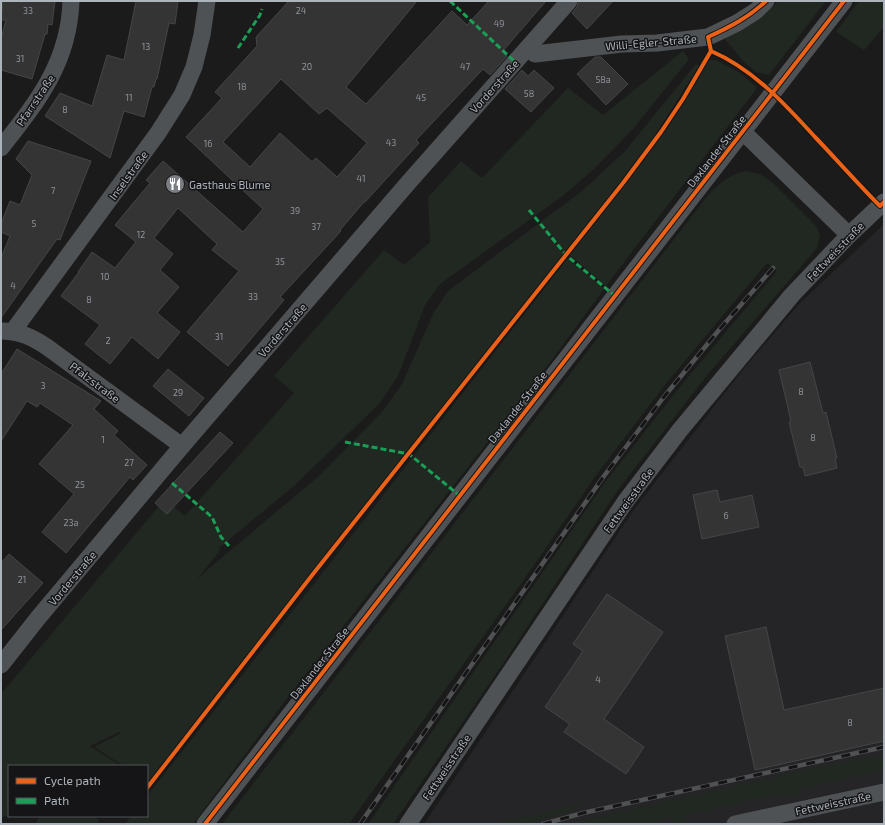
<svg xmlns="http://www.w3.org/2000/svg" width="885" height="825" font-family="'Exo 2',sans-serif">
	<style>
		.built { fill: #252527 }
		.green { fill: #212821 }
		.building { fill: #343435; stroke: #434647; fill-rule: evenodd }
		.lines { fill: none; stroke-linecap: round; stroke-linejoin: round }
		.street { stroke: #4f5254; stroke-width: 17 }
		.rail-casing { stroke: #505152; stroke-width: 4.5 }
		.rail { stroke: #151517; stroke-width: 3; stroke-dasharray: 9; stroke-linecap: butt }
		.quiet { stroke: #1a9f57; stroke-width: 3; stroke-dasharray: 6 3; stroke-linecap: butt }
		.cycleway-casing { stroke: #151517; stroke-width: 6 }
		.cycleway { stroke: #ea6118; stroke-width: 4 }
		.labels { text-anchor: middle; dominant-baseline: central; stroke-width: 3; stroke-linejoin: round; paint-order: stroke }
		.number-label { font-size: 9px; fill: #8f949a }
		.street-label { font-size: 11px; fill: #adb4bb; stroke: #151517 }
		.poi-label { font-size: 11px; fill: #adb4bb; stroke: #151517; text-anchor: start }
	</style>
	<rect width="100%" height="100%" fill="#1b1b1b"/>
	<path class="built" d="M884,224V824H424L635,508L745,367L800,303Z"/>
	<g class="green">
		<path d="M778,1H826L769,75L756,72L743,61L724,38L762,18Z"/>
		<path d="M859,1H884V27L864,50L836,32Z"/>
		<path d="M683,51L689,59L633,129L594,169L564,195L440,284L425,305L398,376L380,403L295,485L219,548L220,550L197,580L207,570L319,476L383,411L402,384L434,312L448,291L581,192L626,150L696,64L699,66L652,140L615,189L446,402L147,785V766H124L94,747L121,733L119,732L90,746L121,766H9V815L1,818V694L165,499L185,516L294,393L274,376L384,250L404,265L430,242L428,197L461,161L482,178L568,88L603,115Z"/>
		<path d="M711,60H716L740,73L757,88L606,286L570,255C619,193 670,132 707,62Z"/>
		<path d="M746,171L760,174L773,183L817,227L820,236L817,248L709,373L618,490L500,668L393,824H368L606,481L679,388L777,271L767,263L668,381L597,474L523,581L349,824H222L709,194C721,182 730,174 746,171Z"/>
		<path d="M568,258L604,289L551,361L285,701L193,824H125L131,816H147V796L317,580Z"/>
		<path d="M884,756V770L797,789L798,794L787,797L786,792L684,815L685,820L674,823L673,817L644,824H567L840,762Z"/>
		<path d="M587,803L572,810L527,824H491Z"/>
		<path d="M40,816H93L99,820L97,824H35Z"/>
	</g>
	<g class="building">
		<path d="M3,1H55L52,25L48,24L47,34H45L32,79L1,70V39L6,20H1Z"/>
		<path d="M136,1H178L175,24L169,23L157,79H156L154,87H152L144,117L124,111L110,158L45,116L60,93L92,106L107,55L124,60Z"/>
		<path d="M289,1H417L346,87L366,104L452,11L467,25L489,1H546L502,52L507,56L490,75L483,69L416,140L419,143L365,202H364L340,230L341,231L280,297L284,300L228,366L187,332L239,271L212,250L217,244L178,208L154,238L173,254L160,270L179,287L157,313L180,332L158,359L132,337L110,364L85,344L100,325L61,296L79,272H78L92,252L115,268L136,242L115,225L150,183L146,180L163,161L243,232L263,209L186,137L222,98L215,92L257,46L256,37ZM281,79L319,114L327,108L367,143L337,177L316,158L312,162L280,133L250,167L223,142Z"/>
		<path d="M579,1H613L587,29L572,13L577,7Z"/>
		<path d="M595,57H601L628,84L606,105L577,74Z"/>
		<path d="M522,70L528,76L534,70L554,88L531,112L505,89Z"/>
		<path d="M28,141L91,161L60,240L57,239L1,318V258L10,236L1,232V224L10,201L20,205L32,175L16,159Z"/>
		<path d="M17,349L101,401L94,409L118,431L114,435L147,465L133,480L130,477L66,553L42,532L74,494L39,464L73,425L40,403L37,407L27,401L1,441V374Z"/>
		<path d="M810,362L823,413L826,412L837,458L835,459L837,468L805,476L803,467H800L789,422L791,421L779,370Z"/>
		<path d="M168,369L204,398L189,416L153,386Z"/>
		<path d="M220,432L233,443L167,514L155,503Z"/>
		<path d="M717,490L720,502L752,495L759,527L702,539L693,495Z"/>
		<path d="M9,554L43,583L1,630V563Z"/>
		<path d="M607,594L663,632L604,719L644,747L626,774L564,732L570,724L545,707L583,651L573,644Z"/>
		<path d="M766,627L784,710L884,688V741L755,770L725,636Z"/>
	</g>
	<g class="lines">
		<g class="street">
			<path d="M528,48L535,54L622,44L657,43L708,37L737,23L756,11L766,1"/>
			<path d="M742,131L849,235"/>
			<path d="M1,148C37,102 69,63 71,1"/>
			<path d="M3,331C21,332 32,337 47,347L182,446"/>
			<path d="M13,331L158,133L182,95L194,67L202,35L207,1"/>
			<path d="M1,665L38,618L182,446L408,183L569,1"/>
			<path d="M205,824L844,1"/>
			<path d="M408,824L625,502L680,430L792,295L849,235L884,202"/>
			<path d="M735,824L884,792"/>
		</g>
		<g class="rail-casing">
			<g id="rail">
				<path d="M360,824L604,476L663,398L719,330L773,268"/>
				<path d="M543,824L583,813L884,747"/>
			</g>
		</g>
		<use href="#rail" class="rail"/>
		<g class="quiet">
			<path d="M450,1L515,62"/>
			<path d="M238,48L260,15L262,9"/>
			<path d="M529,210L566,255L615,296"/>
			<path d="M345,442L409,454L460,496"/>
			<path d="M172,483L212,517L221,537L229,546"/>
		</g>
		<g class="cycleway-casing">
			<g id="cycleway">
				<path d="M711,51C753,69 785,104 815,137C837,160 858,184 880,206L884,202"/>
				<path d="M147,788L313,574L623,183L661,132L683,99L711,51L708,37C730,27 749,17 766,1"/>
				<path d="M205,824L844,1"/>
			</g>
		</g>
		<use href="#cycleway" class="cycleway"/>
	</g>
	<defs>
		<g id="restaurant-disc" transform="scale(1)"><circle r="9.5" fill="#7a7e83" stroke="#151517"/><path d="M-5-6h1v4h1v-4h1v4h1v-4h1v5L-1.5 .5V6h-2V.5L-5-1ZM5-6V6H3V1.5H1.5Q1.5-4 5-6Z" fill="#fff"/></g>
	</defs>
	<g fill-rule="evenodd">
		<use href="#restaurant-disc" x="175" y="184"/>
	</g>
	<g class="labels">
		<g class="number-label">
			<text x="28" y="10">33</text>
			<text x="301" y="10">24</text>
			<text x="499" y="23">49</text>
			<text x="146" y="46">13</text>
			<text x="20" y="58">31</text>
			<text x="307" y="66">20</text>
			<text x="465" y="66">47</text>
			<text x="603" y="79">58a</text>
			<text x="242" y="86">18</text>
			<text x="529" y="93">58</text>
			<text x="129" y="97">11</text>
			<text x="421" y="97">45</text>
			<text x="65" y="109">8</text>
			<text x="391" y="142">43</text>
			<text x="208" y="143">16</text>
			<text x="361" y="178">41</text>
			<text x="53" y="190">7</text>
			<text x="295" y="210">39</text>
			<text x="34" y="223">5</text>
			<text x="316" y="226">37</text>
			<text x="141" y="234">12</text>
			<text x="280" y="261">35</text>
			<text x="105" y="276">10</text>
			<text x="13" y="285">4</text>
			<text x="253" y="296">33</text>
			<text x="89" y="299">8</text>
			<text x="219" y="336">31</text>
			<text x="108" y="340">2</text>
			<text x="43" y="385">3</text>
			<text x="801" y="391">8</text>
			<text x="178" y="392">29</text>
			<text x="813" y="437">8</text>
			<text x="103" y="439">1</text>
			<text x="129" y="462">27</text>
			<text x="80" y="484">25</text>
			<text x="726" y="515">6</text>
			<text x="71" y="522">23a</text>
			<text x="22" y="579">21</text>
			<text x="598" y="679">4</text>
			<text x="850" y="722">8</text>
		</g>
		<g class="street-label">
			<text transform="translate(651 42) rotate(-5)">Willi-Egler-Straße</text>
			<text transform="translate(494 86) rotate(-48)">Vorderstraße</text>
			<text transform="translate(35 100) rotate(-56)">Pfarrstraße</text>
			<text transform="translate(716 151) rotate(-52)">Daxlander Straße</text>
			<text transform="translate(128 175) rotate(-54)">Inselstraße</text>
			<text transform="translate(835 251) rotate(-46)">Fettweisstraße</text>
			<text transform="translate(282 330) rotate(-49)">Vorderstraße</text>
			<text transform="translate(95 382) rotate(37)">Pfalzstraße</text>
			<text transform="translate(517 407) rotate(-52)">Daxlander Straße</text>
			<text transform="translate(628 500) rotate(-54)">Fettweisstraße</text>
			<text transform="translate(72 578) rotate(-50)">Vorderstraße</text>
			<text transform="translate(319 663) rotate(-52)">Daxlander Straße</text>
			<text transform="translate(446 767) rotate(-56)">Fettweisstraße</text>
			<text transform="translate(833 803) rotate(-12)">Fettweisstraße</text>
		</g>
		<g class="poi-label">
			<text x="189" y="184">Gasthaus Blume</text>
		</g>
	</g>
	<rect width="885" height="825" fill="none" stroke="#adb4bb" stroke-width="4"/>
	<rect x="8" y="765" width="140" height="52" fill="#151517" stroke="#525559"/>
	<rect x="16" y="778" width="20" height="6" fill="#ea6118" stroke="#525559"/>
	<text x="44" y="785" font-size="12" fill="#adb4bb">Cycle path</text>
	<rect x="16" y="798" width="20" height="6" fill="#1a9f57" stroke="#525559"/>
	<text x="44" y="805" font-size="12" fill="#adb4bb">Path</text>
</svg>
